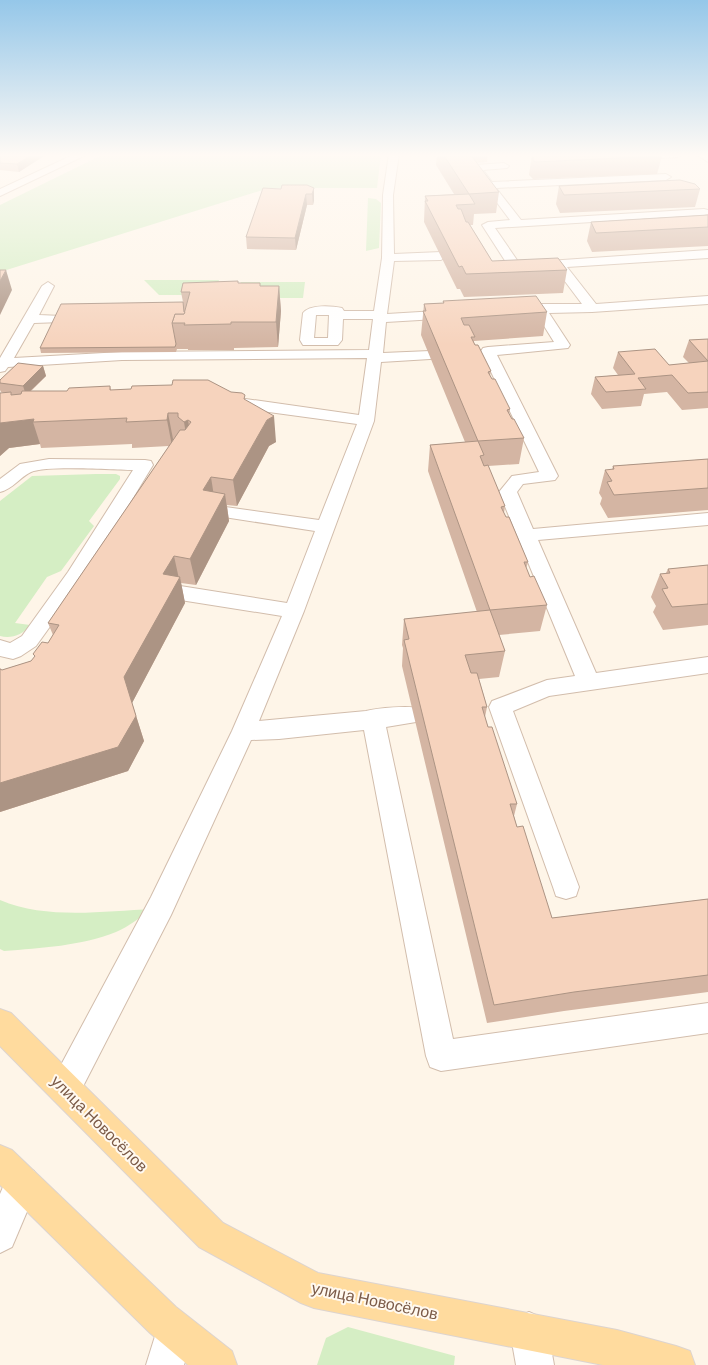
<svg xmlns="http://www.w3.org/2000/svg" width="708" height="1365" font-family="Barlow,sans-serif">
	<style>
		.green { fill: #d5eec4 }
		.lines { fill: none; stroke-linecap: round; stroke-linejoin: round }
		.minor-casing { stroke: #d2bdac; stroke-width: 2 }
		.major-casing { stroke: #ddd4cf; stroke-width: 2 }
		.minor { fill: #fff; fill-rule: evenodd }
		.major { fill: #ffdb9e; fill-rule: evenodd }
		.wall { fill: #d4b5a3 }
		.shaded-wall { fill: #ac9484 }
		.building { fill: #f6d3bd; stroke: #ac9484 }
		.labels { text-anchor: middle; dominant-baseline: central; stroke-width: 4; stroke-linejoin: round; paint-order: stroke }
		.near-street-label { font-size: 16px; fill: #7c5b48; stroke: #fff9f0 }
	</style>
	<rect width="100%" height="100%" fill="#fef5e8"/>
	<g class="green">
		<path d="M104,154H381L377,188H269L0,272V205Z"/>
		<path d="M368,198L376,199L381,203L379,248L366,251Z"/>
		<path d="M144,280H219L215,295H159Z"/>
		<path d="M241,282H305L303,298H237Z"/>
		<path d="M96,474H116L120,476V479L89,521L94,526L61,571L47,577L15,623L30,625C23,635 11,639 0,636V501L32,476Z"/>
		<path d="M0,900C47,920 103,911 153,909C141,916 129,927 116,932C81,946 41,948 4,951L0,949Z"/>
		<path d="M348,1327L455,1356L454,1365H317L326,1338Z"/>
	</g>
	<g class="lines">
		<g class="minor-casing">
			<g id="minor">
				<path d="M75,154H88L0,196V189Z"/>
				<path d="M389,154H399L393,195L394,254L441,252L447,256L441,260L394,261L387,314L453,310L458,311L460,314L458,317L453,318L386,322L383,353L430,351L435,352L437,355L435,358L430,359L381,362L374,421L304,611L259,721L366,711C377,708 411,705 422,709L425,715L422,721L386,727L453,1039L708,1003V1033L441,1071L430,1067L426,1056L364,730L279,739L251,740L171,915L76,1100L65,1105L54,1100L49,1089L54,1078L151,897L232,731L282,616L174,599L167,597L164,592L167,587L174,585L287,603L315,531L211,515L205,514L202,510L205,506L211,505L319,520L357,424L225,406L220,404L217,401L220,398L225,396L359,415L367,358L122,360L8,367L5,371L0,372V358L42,286L48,282L54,286L39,315L62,316L64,319L62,322L34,323L14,358L122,352L369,350L373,319H343L342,340L338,345H303L300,340L303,313C310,304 332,306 342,308L344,311H374L382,258L383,195ZM316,315H329L328,338H314Z"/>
				<path d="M609,154H683L678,157L617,160Z"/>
				<path d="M696,154H707L708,162Z"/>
				<path d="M504,163L509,166L507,168L483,170L492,182L666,174L671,177L666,180L496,188L521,220L704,209L708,210V214L704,215L495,228L519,263L708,250V258L567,267L596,304L708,296V304L592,312L549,313L570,345L568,348L497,355L558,476L555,480L523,484L517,492L533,529L708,513V525L538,540L596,673L708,657V673L549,696L513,711L579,887L576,896L566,899L556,896L553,887L489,707L492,701L547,680L575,676L499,492L512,476L539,472L481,351L483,348L488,347L554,342L536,313L522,312L520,309L522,306L540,304H582L555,268L511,270L482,225L488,222L510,220L471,168L476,165Z"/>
				<path d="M49,459L145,460L151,461L153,465L82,582L36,646L21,656L13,659L0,656V640L10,643L22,636L68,572L133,470C112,470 48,465 31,472C20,477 13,489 0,492V479L20,464Z"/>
				<path d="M22,1166L34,1171L39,1183L12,1247L0,1253V1194L10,1171Z"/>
				<path d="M174,1311L187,1317L193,1330L184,1365H146L161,1317Z"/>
				<path d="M529,1312L542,1318L548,1331L554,1365H516L510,1331L516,1318Z"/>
			</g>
		</g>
		<g class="major-casing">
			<g id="major">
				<path d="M0,1009L11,1013L223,1223L318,1273L617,1330L676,1346L690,1351L695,1365H603L314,1308L301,1303L199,1247L0,1046Z"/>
				<path d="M0,1145L12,1150L176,1307L232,1351L237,1365H188L150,1333L0,1185Z"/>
			</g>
		</g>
		<use href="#minor" class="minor"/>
		<use href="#major" class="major"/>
	</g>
	<g class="wall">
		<path d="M0,154H47L19,172L0,170Z"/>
		<path d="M437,154H488L487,162L476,163L499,192L496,213L474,214L473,225H470L492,261L567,270L563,293L464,297L460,289H457L424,222L425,196L454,194L436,165Z"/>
		<path d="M532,154L662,156L657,174L533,179L529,175Z"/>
		<path d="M559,186L700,189L695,207L560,213L556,204Z"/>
		<path d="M314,188V200L313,205H307L296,250L247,249L246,237L281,189Z"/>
		<path d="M708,215V246L592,252L587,241L591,222Z"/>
		<path d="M238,283H260V286H279L281,311L278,347L234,348V350H188V349H177L176,352L41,353L40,348L183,302L181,292Z"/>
		<path d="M443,301L547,312L543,336L474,341V343L491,371L490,376L510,409L509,414L512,419L524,438L519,464L488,466L505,506L504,513L528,562L526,569L530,577L547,605L540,631L499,635L505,651L499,677L479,679L487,707L485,717L488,727L517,804L514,816L517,827L552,918L708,899V992L564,1011L487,1023L402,666L403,648L402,645L404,619L477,612L428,471L430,445L465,442L421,335L424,304L443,303Z"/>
		<path d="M708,339V408L682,410L667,392L644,394L641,406L602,409L591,394L595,377L618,375L613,368L618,352L669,365L689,363L683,357L689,340Z"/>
		<path d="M43,366L46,376L31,391H67L110,386L111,390L245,400L276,442L269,446L237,506L227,505L229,521L196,585L181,583L185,603L132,703L144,741L128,771L0,812V668L2,670L31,661L35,657L33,654L48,643L53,635L48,623L169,446L132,448V444L41,448L40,444L9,448L0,456V393H4L1,392L0,390V380Z"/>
		<path d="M708,459V510L608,518L600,504L602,498L599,493L605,470H612L613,466Z"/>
		<path d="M708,565V625L663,630L653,612L656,606L651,597L660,574L666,573L668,569Z"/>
	</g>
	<g class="shaded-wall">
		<path d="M33,154H47L19,172L17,164Z"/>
		<path d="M314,188V200L313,205L312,194Z"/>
		<path d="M306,194L307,205L296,250L295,238Z"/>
		<path d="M6,270L12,290L0,315V281Z"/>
		<path d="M279,286L281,311L278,347L276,322Z"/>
		<path d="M43,366L46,376L26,395L23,386Z"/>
		<path d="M168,413L173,439L172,446L167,420Z"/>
		<path d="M274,416L276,442L269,446L237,506L233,480L267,420Z"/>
		<path d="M34,419L33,422L40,444L9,448L0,456V423Z"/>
		<path d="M188,420L192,445L188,447L184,422Z"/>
		<path d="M211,477L215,503L203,490Z"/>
		<path d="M225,494L229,521L196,585L190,559Z"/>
		<path d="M174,556L179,579L180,577L185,603L132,703L144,741L128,771L0,812V783L124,677L163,574Z"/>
	</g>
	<g class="building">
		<path d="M0,154H33L17,164L0,163Z"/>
		<path d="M443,154H470L499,192L469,194Z"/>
		<path d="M532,154H659L662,156L535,162L532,158H534Z"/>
		<path d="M680,180L695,184L700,189L564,195L559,186Z"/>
		<path d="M282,185H307L314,188L312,194H306L295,238L246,237L263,188L281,189Z"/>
		<path d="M469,194L475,204L456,205L458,209H461L466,222H468L492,261L558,258L567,270L466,274L462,266L459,267L425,201H428L425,196Z"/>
		<path d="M708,215V227L596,233L591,222Z"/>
		<path d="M0,270H6L0,281Z"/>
		<path d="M238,281V283H260V286H279L276,322H231V324L184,325L185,323H172L175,314H184L190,292H181L183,283Z"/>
		<path d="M536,296L547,312L461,318L464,325H469L475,337H471L475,345H478L491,371L488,372L492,379H495L510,409L507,410L512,419H514L524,438L478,441L423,311H426L424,304L444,303L443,301Z"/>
		<path d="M183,302L184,312H185L184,314H175L172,323L176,344L175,347L40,348L61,304Z"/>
		<path d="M708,339V392L688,393L672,375L638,378L646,389L606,392L595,377L635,374L618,352L655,349L669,365L708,361L689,340Z"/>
		<path d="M18,363L43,366L23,386L0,383V380Z"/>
		<path d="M173,380H208L231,392L242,393L245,395L244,399L274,416L267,420L233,480L211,477L203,490L225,494L190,559L174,556L163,574L180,577L124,677L136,716L118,747L0,783V669L2,670L31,661L35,656L33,654L42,642L48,643L59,625L48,623L180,430H185L191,422L188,420L184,422L178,417V413H168L167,420L126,422L127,418L33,422L34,419L0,423V393L11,392V395L21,394L22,391H67L69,388L110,386V390L131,389L132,386L172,385Z"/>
		<path d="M478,441L484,455L480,456L484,466L488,465L505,506L501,507L506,517H509L528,562H524L530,577L534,576L547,605L490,610L430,445Z"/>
		<path d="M708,459V488L614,495L607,482L612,481L605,470L614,469L613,466Z"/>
		<path d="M708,565V604L672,607L662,589L668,588L660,574L670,573L668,569Z"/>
		<path d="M490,610L505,651L465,655L471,673H477L487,707H482L488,727H492L517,804H510L517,827L523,826L552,918L708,899V975L574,992L494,1005L404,640L409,639L404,619Z"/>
	</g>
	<linearGradient id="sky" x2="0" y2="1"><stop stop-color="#95c7e9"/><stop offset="0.45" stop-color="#fffaf5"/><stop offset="1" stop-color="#fffaf5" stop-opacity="0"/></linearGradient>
	<rect width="708" height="345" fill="url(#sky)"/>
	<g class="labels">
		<g class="near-street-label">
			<text transform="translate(100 1123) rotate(45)">улица Новосёлов</text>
			<text transform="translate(375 1300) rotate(12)">улица Новосёлов</text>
		</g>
	</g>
</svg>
